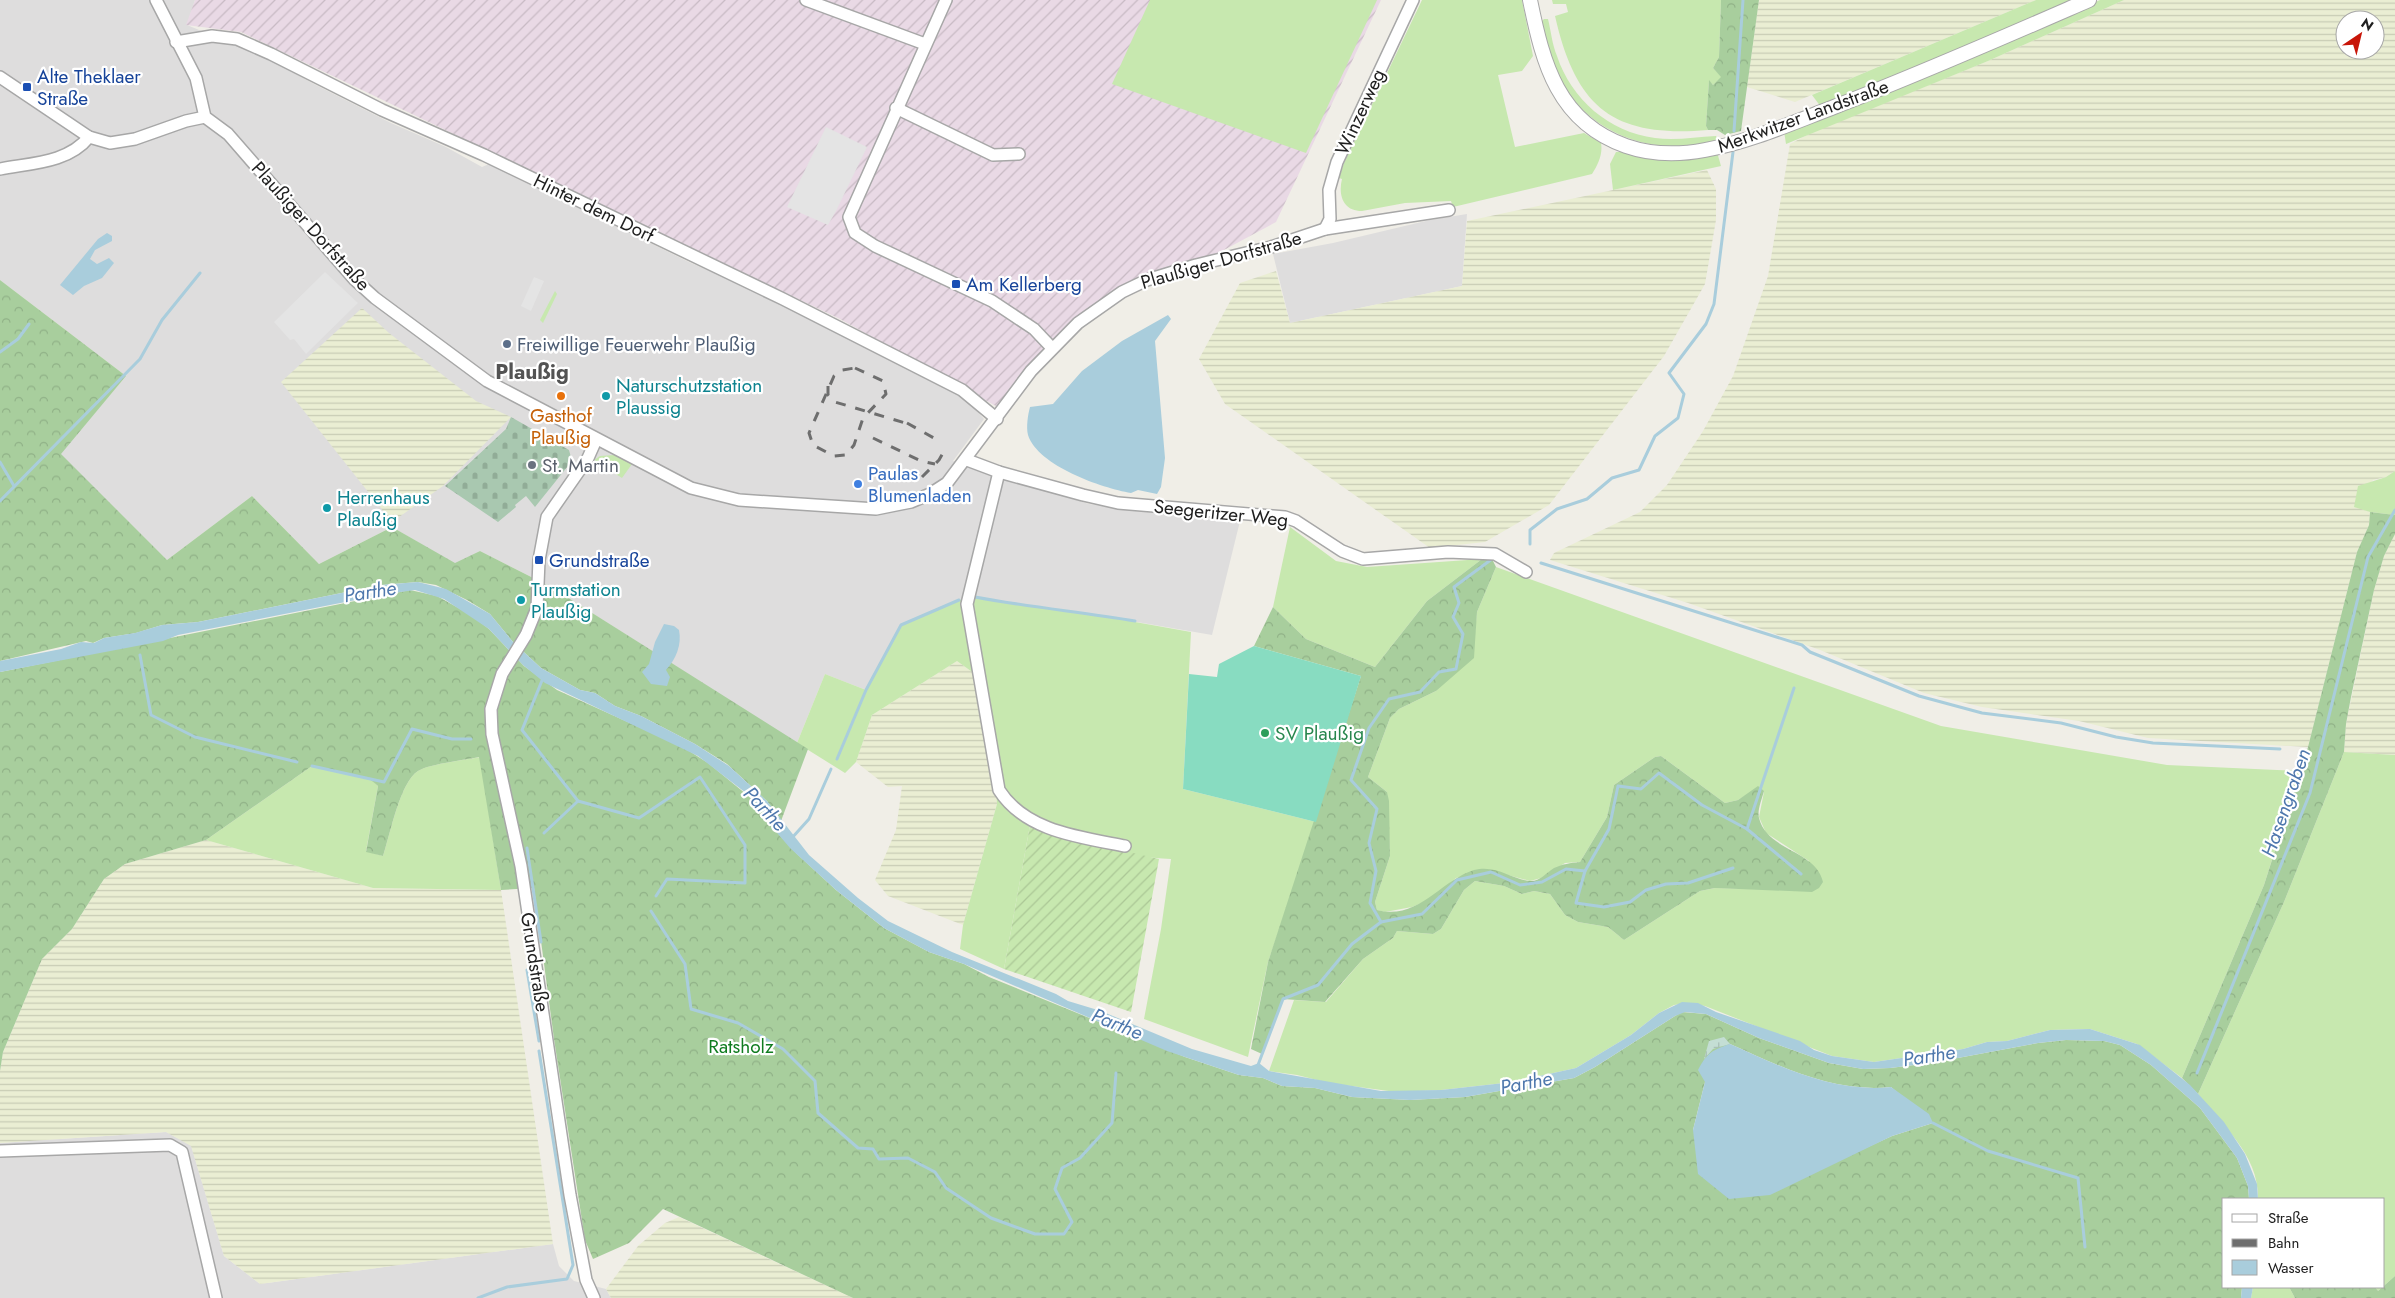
<svg xmlns="http://www.w3.org/2000/svg" width="2395" height="1298" font-family="Jost,sans-serif">
	<style>
		.residential { fill: #dedddd }
		.industrial { fill: url(#industrial-furrows) }
		.farmland { fill: url(#farmland-rules); fill-rule: evenodd }
		.grass { fill: #c7e8af }
		.forest { fill: url(#forest-crowns); fill-rule: evenodd }
		.wetland { fill: url(#wetland-marsh) }
		.cemetery { fill: url(#cemetery-stones) }
		.garden { fill: url(#garden-furrows) }
		.pitch { fill: #88dcc1 }
		.parking { fill: #e4e4e4 }
		.water { fill: #a9cddc }
		.lines { fill: none; stroke-linecap: round; stroke-linejoin: round }
		.stream { stroke: #a9cddc; stroke-width: 3 }
		.minor-casing { stroke: #a7a7a7; stroke-width: 14 }
		.tertiary-casing { stroke: #a7a7a7; stroke-width: 16 }
		.minor { stroke: #fff; stroke-width: 11 }
		.tertiary { stroke: #fff; stroke-width: 14 }
		.rail { stroke: #6e6e6e; stroke-width: 3; stroke-dasharray: 10 10; stroke-linecap: butt }
		.transit-dot { fill: #1a4fb4; stroke: #fff; stroke-width: 2 }
		.service-dot { fill: #5c6f8a; stroke: #fff; stroke-width: 2 }
		.food-dot { fill: #e8710a; stroke: #fff; stroke-width: 2 }
		.culture-dot { fill: #0f9aa8; stroke: #fff; stroke-width: 2 }
		.worship-dot { fill: #6b7280; stroke: #fff; stroke-width: 2 }
		.shop-dot { fill: #3f7fe0; stroke: #fff; stroke-width: 2 }
		.leisure-dot { fill: #2e9e5b; stroke: #fff; stroke-width: 2 }
		.labels { text-anchor: middle; dominant-baseline: central; stroke-width: 4.5; stroke-linejoin: round; paint-order: stroke }
		.transit-label { font-size: 19px; fill: #164399; stroke: #fff; text-anchor: start }
		.street-label { font-size: 19px; fill: #202020; stroke: #fff }
		.service-label { font-size: 19px; fill: #4e5e75; stroke: #fff; text-anchor: start }
		.culture-label { font-size: 19px; fill: #0d838f; stroke: #fff; text-anchor: start }
		.food-label { font-size: 19px; fill: #c56008; stroke: #fff }
		.worship-label { font-size: 19px; fill: #5b616d; stroke: #fff; text-anchor: start }
		.shop-label { font-size: 19px; fill: #366cbe; stroke: #fff; text-anchor: start }
		.leisure-label { font-size: 19px; fill: #27864d; stroke: #fff; text-anchor: start }
		.park-label { font-size: 19px; fill: #107c20; stroke: #fff }
		.water-label { font-size: 20px; font-style: italic; fill: #4f78ad; stroke: #fff }
		.quarter-label { font-size: 21px; font-weight: bold; fill: #535353; stroke: #fff }
	</style>
	<defs>
		<pattern id="industrial-furrows" width="10" height="10" patternUnits="userSpaceOnUse" patternTransform="scale(1.25)"><rect width="10" height="10" fill="#e9d9e5"/><path d="M-1 1l2-2M0 10L10 0M9 11l2-2" fill="none" stroke="#c8bac4"/></pattern>
		<pattern id="farmland-rules" width="6" height="5" patternUnits="userSpaceOnUse" patternTransform="scale(1.25)"><rect width="6" height="5" fill="#eaeed3"/><path d="M0 2.5h6" fill="none" stroke="#c8ccb5"/></pattern>
		<pattern id="forest-crowns" width="20" height="18" patternUnits="userSpaceOnUse" patternTransform="scale(1.25)"><rect width="20" height="18" fill="#a8ce9d"/><path d="M2 6a3 3 0 1 1 6 0M12 15a3 3 0 1 1 6 0" fill="none" stroke="#90b187"/></pattern>
		<pattern id="wetland-marsh" width="20" height="14" patternUnits="userSpaceOnUse" patternTransform="scale(1.25)"><rect width="20" height="14" fill="#c4ded4"/><path d="M1 5h8M5 5V1M11 12h8M15 12V8" fill="none" stroke="#a8beb6"/></pattern>
		<pattern id="cemetery-stones" width="16" height="16" patternUnits="userSpaceOnUse" patternTransform="scale(1.25)"><rect width="16" height="16" fill="#a9c8b0"/><path d="M2 7V4a2 2 0 0 1 4 0v3zM10 15v-3a2 2 0 0 1 4 0v3z" fill="#91ac97"/></pattern>
		<pattern id="garden-furrows" width="10" height="10" patternUnits="userSpaceOnUse" patternTransform="scale(1.25)"><rect width="10" height="10" fill="#c7e8af"/><path d="M-1 1l2-2M0 10L10 0M9 11l2-2" fill="none" stroke="#abc796"/></pattern>
	</defs>
	<rect width="100%" height="100%" fill="#f0eee7"/>
	<g class="residential">
		<path d="M0,0H195L187,25L269,59L314,84L391,123L446,147L482,167L489,164L691,263L768,296L959,391L984,419L953,461L1089,504L1116,508L1241,517L1212,635L1068,610L1020,605L975,597L959,600L901,625L866,690L825,674L797,743L551,587L480,551L455,564L392,527L319,564L252,496L167,560L60,454L126,376L0,280Z"/>
		<path d="M1467,214L1462,286L1290,323L1273,254L1333,243L1430,220Z"/>
		<path d="M166,1132L191,1145L224,1256L260,1284L553,1244L559,1266L574,1281L606,1289L611,1298H0V1143Z"/>
	</g>
	<path class="industrial" d="M195,0H1381L1276,222L1196,265L1147,280L1078,323L1003,410L840,319L241,32L186,25Z"/>
	<g class="farmland">
		<path d="M1759,0H2036L1795,102L1747,87Z"/>
		<path d="M2124,0H2395V471L2386,477L2373,480L2354,506L2370,512L2369,525L2357,552L2308,747L2148,738L2079,721L1982,707L1924,693L1820,650L1688,603L1550,560L1554,553L1640,512L1667,485L1703,431L1733,376L1768,276L1790,144L1815,131L1988,61ZM2345,20H2375V50H2345Z"/>
		<path d="M1707,170L1716,189V220L1705,284L1664,356L1549,505L1485,542L1430,548L1225,404L1199,359L1240,283L1276,271L1290,323L1462,286L1467,221Z"/>
		<path d="M362,308L389,333L476,401L511,417L443,486L392,522L281,382Z"/>
		<path d="M2395,534V755L2344,752L2346,724L2374,590L2384,556Z"/>
		<path d="M957,661L975,674L996,789L997,804L963,925L888,896L875,880L896,830L902,786L888,787L856,762L872,715Z"/>
		<path d="M206,840L373,888L501,890L553,1244L260,1284L224,1256L191,1146L166,1132L0,1143V1071L3,1052L42,959L72,929L104,879L125,864Z"/>
		<path d="M679,1217L853,1298H611L606,1289L638,1246L665,1223Z"/>
	</g>
	<g class="grass">
		<path d="M1150,0H1377L1306,153L1112,84Z"/>
		<path d="M1422,0H1522L1533,56L1522,71L1498,75L1515,147L1584,133L1601,143C1603,154 1598,165 1592,174L1453,207L1451,201L1405,203L1362,211C1343,211 1338,195 1342,179L1339,178L1344,163Z"/>
		<path d="M1552,0H1721L1719,57L1713,68L1722,77L1713,85L1709,81L1706,126L1708,130C1613,138 1576,108 1555,16L1568,12L1566,4H1553Z"/>
		<path d="M2036,0H2077L1821,107L1812,95Z"/>
		<path d="M2100,0H2124L1988,61L1786,144L1784,131L1984,51Z"/>
		<path d="M1544,19H1548C1551,31 1552,44 1557,56C1571,99 1609,132 1655,138C1675,141 1695,137 1716,136L1719,142C1652,158 1584,134 1555,70C1548,56 1545,37 1541,22Z"/>
		<path d="M1616,152H1717L1721,166L1613,190L1610,164Z"/>
		<path d="M555,291L557,294L543,323L540,320Z"/>
		<path d="M614,455L632,464L622,478L594,460L600,456Z"/>
		<path d="M2395,471V515L2370,512L2354,507L2358,486L2386,477Z"/>
		<path d="M1290,527L1336,561L1367,567L1482,559L1427,601L1375,667L1306,639L1273,607Z"/>
		<path d="M1496,567L1941,726L2167,765L2300,771L2264,885L2182,1078L2137,1044L2090,1029L2050,1030L2007,1041L1987,1042L1963,1049L1874,1062L1832,1056L1705,1006L1688,1003L1674,1005L1659,1013L1631,1035L1576,1068L1513,1082L1441,1090L1396,1092L1329,1083L1297,1075L1269,1071L1294,1000L1326,1002L1363,959L1393,938L1397,931L1433,934L1441,929L1464,890L1475,881L1504,886L1522,894L1534,891L1550,894L1565,915L1578,922L1608,927L1624,940L1700,891L1715,888L1760,889L1809,861L1766,833L1759,817L1764,792L1759,787L1738,800L1725,803L1661,756L1655,757L1614,785L1607,817L1580,862L1565,863L1541,878L1530,881L1486,869L1456,878L1431,899L1412,907L1385,912L1377,910L1375,902L1390,856L1387,792L1368,777L1390,718L1399,709L1436,691L1475,632L1477,612Z"/>
		<path d="M975,597L1020,605L1068,610L1191,632L1183,789L1316,822L1268,962L1248,1057L1144,1019L1161,929L1171,859C1125,858 1074,838 1030,825L1004,969L960,949L963,925L997,804L996,789L975,674L957,661L872,715L856,762L845,773L797,743L825,674L866,690L901,625L959,600Z"/>
		<path d="M2344,752L2395,755V1276L2378,1291L2375,1287H2384V1199H2258C2259,1154 2222,1126 2198,1094L2284,902Z"/>
		<path d="M480,757L501,890L373,888L206,840L312,766L372,780L378,786L366,851L383,856C390,835 400,782 418,771C429,764 465,760 480,757Z"/>
		<path d="M2253,1287H2289L2295,1298H2251Z"/>
	</g>
	<g class="forest">
		<path d="M1721,0H1759L1741,131L1725,135L1717,130H1708L1706,126L1709,80L1713,85L1721,77L1713,68L1719,57Z"/>
		<path d="M0,280L126,376L61,454L167,560L252,496L319,564L392,527L455,563L480,551L551,587L808,749L781,821L767,801L727,764L695,744L641,716L615,706L595,693L580,690L541,668L513,642L490,614L467,600L436,585L418,582L381,585L198,622L162,625L136,633L104,638L93,643L86,641L0,661Z"/>
		<path d="M2370,512L2395,515V534L2384,556L2374,590L2351,697L2346,724L2344,752L2284,902L2198,1094L2182,1078L2264,885L2308,747L2357,552L2369,525Z"/>
		<path d="M1482,559H1492L1496,567L1477,612L1474,658L1436,691L1399,709L1390,718L1368,777L1387,792L1389,801L1390,856L1375,902L1377,910C1418,921 1441,880 1474,870C1497,864 1512,880 1531,881C1540,881 1546,873 1554,868C1563,864 1570,863 1580,862L1607,817L1614,785L1655,757L1661,756L1725,803L1738,800L1758,786L1764,791C1762,799 1757,810 1759,818C1767,851 1816,850 1823,882L1819,888L1812,892L1715,888L1700,891L1624,940L1608,927L1578,922L1565,915L1550,894L1534,891L1522,894L1504,886L1475,881L1464,890L1441,929L1433,934L1397,931L1393,938L1363,959L1325,1002L1283,999L1262,1054L1251,1049L1268,962L1361,676L1254,646L1273,607L1306,639L1375,667L1427,601Z"/>
		<path d="M410,590L437,596L471,615L489,629L524,666L557,690L683,747L708,763L757,803L773,828L797,854L836,890L884,928L929,952L964,964L989,977L1185,1057L1239,1075L1263,1078L1282,1086L1315,1088L1352,1097L1410,1100L1465,1097L1574,1078L1595,1067L1675,1016L1682,1012L1706,1014L1759,1038L1829,1063L1863,1069L1890,1068L1931,1063L2038,1043L2066,1040L2104,1041L2120,1045L2151,1065L2200,1108L2237,1158L2248,1186L2249,1199H2224V1287H2242L2241,1298H853L663,1209L629,1243L593,1259L585,1240L554,1039L534,888L501,890L479,757C465,760 429,764 418,771C400,782 390,835 383,856L366,852L378,786L371,780L312,766L206,840L125,864L104,879L72,929L42,959L3,1052L0,1071V672ZM1730,1044C1782,1067 1833,1093 1891,1087L1933,1123L1892,1136L1846,1157L1693,1130L1705,1082Z"/>
		<path d="M2395,1276V1298H2295L2289,1287H2375L2378,1291Z"/>
	</g>
	<path class="wetland" d="M1724,1037L1730,1044L1713,1049L1704,1059L1709,1041Z"/>
	<path class="cemetery" d="M511,417L569,450L572,461L535,507L526,496L515,505L516,507L498,522L445,486L506,429Z"/>
	<path class="garden" d="M1030,825L1095,844L1159,859L1131,1012L1004,969Z"/>
	<path class="pitch" d="M1254,646L1361,676L1316,822L1183,789L1189,674L1217,677L1219,664Z"/>
	<g class="parking">
		<path d="M826,127L867,147L836,211L828,225L787,207Z"/>
		<path d="M325,272L358,303L306,354L294,339L290,340L274,322Z"/>
		<path d="M534,277L544,281L531,311L521,306Z"/>
	</g>
	<g class="water">
		<path d="M107,233L112,236V241L95,250L90,259L97,264L109,258L114,263L102,278L84,286L73,295L60,285L98,239Z"/>
		<path d="M1168,315L1171,319L1155,341L1165,458L1161,487L1157,494L1138,490L1131,493C1102,488 1038,466 1028,435C1026,427 1028,414 1030,407L1053,404L1082,371L1122,341Z"/>
		<path d="M418,582L446,589L490,614L513,642L541,668L580,690L595,693L615,706L641,716L695,744L729,766L767,801L809,855L858,898L888,921L952,952L1056,994L1068,1001L1101,1011L1192,1049L1251,1066L1259,1063L1269,1071L1381,1091L1441,1090L1513,1082L1576,1068L1631,1035L1659,1013L1682,1002L1698,1003L1716,1012L1800,1041L1814,1050L1832,1056L1874,1062L1963,1049L1987,1042L2007,1041L2050,1030L2090,1029L2140,1045L2190,1085L2224,1122L2245,1154L2257,1184L2258,1199H2249L2248,1186L2237,1158L2200,1108L2151,1065L2120,1045L2104,1041L2066,1040L2038,1043L1931,1063L1890,1068L1863,1069L1829,1063L1759,1038L1706,1014L1685,1012L1675,1016L1595,1067L1574,1078L1465,1097L1410,1100L1352,1097L1315,1088L1282,1086L1263,1078L1239,1075L1167,1051L964,964L929,952L884,928L836,890L790,848L773,828L759,806L746,793L698,756L545,683L523,665L489,629L444,599L415,590L386,594L178,635L163,641L0,672V661L61,649L81,642L94,643L104,638L135,633L162,625L198,622L381,585Z"/>
		<path d="M664,624L674,626L679,630C682,645 676,659 666,670L670,677L667,686L651,684L642,672L649,664L655,642Z"/>
		<path d="M1730,1044C1782,1067 1833,1093 1891,1087L1929,1114L1933,1123L1892,1136L1770,1195L1729,1199L1698,1174L1693,1130L1705,1082L1698,1070C1707,1053 1712,1050 1730,1044Z"/>
		<path d="M2242,1287H2253L2251,1298H2241Z"/>
	</g>
	<g class="lines">
		<g class="stream">
			<path d="M1734,131L1743,0"/>
			<path d="M0,352L18,339L29,324"/>
			<path d="M0,462L14,486"/>
			<path d="M0,501L140,359L162,320L200,273"/>
			<path d="M1530,544V530L1557,509L1587,499L1612,478L1639,470L1655,436L1678,418L1684,394L1669,373L1706,324L1714,304L1733,152"/>
			<path d="M1541,563L1802,645L1810,652L1919,696L1982,713L2061,723L2116,737L2153,743L2280,749"/>
			<path d="M975,597C1028,607 1081,612 1135,621"/>
			<path d="M140,655L151,715L195,737L297,762"/>
			<path d="M543,678L522,730L578,801L639,818L700,777L745,845V883L667,879L656,896"/>
			<path d="M837,759L866,690L901,625L959,600"/>
			<path d="M312,766L384,782L412,729L452,739H471"/>
			<path d="M1747,829L1794,688"/>
			<path d="M544,833L578,801"/>
			<path d="M791,839L809,819L831,769"/>
			<path d="M527,848L541,942"/>
			<path d="M1585,871L1576,903L1604,907L1630,902L1646,890L1666,884L1688,883L1733,868"/>
			<path d="M651,911L685,964L691,1009L738,1023L783,1049L815,1081L818,1113L858,1148L873,1149L879,1159L908,1158L935,1172L946,1188L991,1218L1035,1234H1064L1072,1222L1055,1189L1062,1168L1080,1158L1112,1123L1116,1073"/>
			<path d="M1381,922L1422,914L1457,880L1491,872L1520,885L1542,882L1566,869L1585,871L1609,829L1618,786L1641,789L1659,773L1702,805L1747,829L1801,874"/>
			<path d="M527,970L539,1041"/>
			<path d="M1258,1065L1283,999L1318,985L1352,944L1381,922L1370,903L1376,871L1369,843L1377,809L1351,780L1369,728L1389,699L1420,692L1439,672L1456,669L1463,634L1453,617L1459,603L1454,587L1492,559"/>
			<path d="M2197,1073L2310,793L2368,557L2395,510"/>
			<path d="M1933,1123L1988,1151L2078,1178L2085,1247"/>
			<path d="M478,1298L507,1287L567,1279L573,1265L539,1051"/>
		</g>
		<g class="minor-casing">
			<g id="minor">
				<path d="M156,0L196,78L205,117L228,134L354,279L375,298L487,381L691,488L739,500L876,509L911,502L930,494L947,483L1031,371L1078,323L1122,292L1147,280L1196,265L1271,247L1325,229L1449,210"/>
				<path d="M806,0L925,44"/>
				<path d="M946,0L849,217L855,233L875,246L992,301L1034,329L1052,348"/>
				<path d="M176,42L212,36L237,39L271,54L382,110L484,155L783,299L962,390L997,419"/>
				<path d="M0,77L89,137L110,143L135,139L186,121L205,117"/>
				<path d="M896,108L993,155L1019,154"/>
				<path d="M0,169C31,163 68,163 89,137"/>
				<path d="M1325,229L1330,219L1329,190L1337,162L1413,0"/>
				<path d="M967,460L999,472L1083,495L1118,503L1285,517L1296,521L1342,551L1363,559L1448,552L1495,554L1526,572"/>
				<path d="M999,472L967,604L999,790C1025,831 1079,837 1125,846"/>
				<path d="M0,1151L170,1145L182,1152L216,1298"/>
				<path d="M594,1298L586,1280L570,1195L521,866L492,734L491,709L502,674L526,635L537,608L539,560L547,517L588,458L596,440"/>
			</g>
		</g>
		<g class="tertiary-casing">
			<path id="tertiary" d="M1530,0C1543,64 1558,122 1626,146C1652,155 1679,155 1705,150C1749,142 1792,123 1834,107C1920,74 2004,37 2089,0"/>
		</g>
		<use href="#minor" class="minor"/>
		<use href="#tertiary" class="tertiary"/>
		<g class="rail">
			<path d="M855,368L883,381L886,394L863,418L854,445L846,455L834,456L813,445L809,433L834,376L842,370Z"/>
			<path d="M828,386V395L835,402L912,425"/>
			<path d="M907,423L941,442"/>
			<path d="M873,438L921,461L935,464"/>
			<path d="M922,477L939,460L943,453"/>
		</g>
	</g>
	<g class="transit-dot">
		<rect x="22" y="82" width="10" height="10" rx="2.5"/>
		<rect x="951" y="279" width="10" height="10" rx="2.5"/>
		<rect x="534" y="555" width="10" height="10" rx="2.5"/>
	</g>
	<circle class="service-dot" cx="507" cy="344" r="5"/>
	<circle class="food-dot" cx="561" cy="396" r="5"/>
	<g class="culture-dot">
		<circle cx="606" cy="396" r="5"/>
		<circle cx="327" cy="508" r="5"/>
		<circle cx="521" cy="600" r="5"/>
	</g>
	<circle class="worship-dot" cx="532" cy="465" r="5"/>
	<circle class="shop-dot" cx="858" cy="484" r="5"/>
	<circle class="leisure-dot" cx="1265" cy="733" r="5"/>
	<g class="labels">
		<g class="transit-label">
			<text x="37" y="76">Alte Theklaer<tspan x="37" dy="22">Straße</tspan></text>
			<text x="966" y="284">Am Kellerberg</text>
			<text x="549" y="560">Grundstraße</text>
		</g>
		<g class="street-label">
			<text transform="translate(1360 112) rotate(-65)">Winzerweg</text>
			<text transform="translate(1803 116) rotate(-20)">Merkwitzer Landstraße</text>
			<text transform="translate(594 208) rotate(26)">Hinter dem Dorf</text>
			<text transform="translate(311 226) rotate(48)">Plaußiger Dorfstraße</text>
			<text transform="translate(1221 260) rotate(-16)">Plaußiger Dorfstraße</text>
			<text transform="translate(1221 513) rotate(6)">Seegeritzer Weg</text>
			<text transform="translate(535 962) rotate(81)">Grundstraße</text>
		</g>
		<g class="service-label">
			<text x="517" y="344">Freiwillige Feuerwehr Plaußig</text>
		</g>
		<g class="culture-label">
			<text x="616" y="385">Naturschutzstation<tspan x="616" dy="22">Plaussig</tspan></text>
			<text x="337" y="497">Herrenhaus<tspan x="337" dy="22">Plaußig</tspan></text>
			<text x="531" y="589">Turmstation<tspan x="531" dy="22">Plaußig</tspan></text>
		</g>
		<g class="food-label">
			<text x="561" y="415">Gasthof<tspan x="561" dy="22">Plaußig</tspan></text>
		</g>
		<g class="worship-label">
			<text x="542" y="465">St. Martin</text>
		</g>
		<g class="shop-label">
			<text x="868" y="473">Paulas<tspan x="868" dy="22">Blumenladen</tspan></text>
		</g>
		<g class="leisure-label">
			<text x="1275" y="733">SV Plaußig</text>
		</g>
		<g class="park-label">
			<text x="741" y="1046">Ratsholz</text>
		</g>
		<g class="water-label">
			<text transform="translate(370 592) rotate(-9)">Parthe</text>
			<text transform="translate(2286 803) rotate(-71)">Hasengraben</text>
			<text transform="translate(765 809) rotate(47)">Parthe</text>
			<text transform="translate(1117 1024) rotate(22)">Parthe</text>
			<text transform="translate(1929 1056) rotate(-9)">Parthe</text>
			<text transform="translate(1526 1083) rotate(-11)">Parthe</text>
		</g>
		<g class="quarter-label">
			<text x="532" y="372">Plaußig</text>
		</g>
	</g>
	<rect x="2222" y="1198" width="162" height="90" fill="#ffffff" stroke="#a6a6a6"/>
	<rect x="2232" y="1214" width="25" height="8" fill="#ffffff" stroke="#a6a6a6"/>
	<text x="2268" y="1223" font-size="15" fill="#202020">Straße</text>
	<rect x="2232" y="1239" width="25" height="8" fill="#6e6e6e" stroke="#a6a6a6"/>
	<text x="2268" y="1248" font-size="15" fill="#202020">Bahn</text>
	<rect x="2232" y="1260" width="25" height="15" fill="#a9cddc" stroke="#a6a6a6"/>
	<text x="2268" y="1273" font-size="15" fill="#202020">Wasser</text>
	<g transform="translate(2360 35) rotate(35)"><circle r="24" fill="#ffffff" stroke="#a6a6a6"/>
	<path d="M0-4L9 19L0 12L-9 19Z" fill="#c81508"/>
	<text y="-8" font-size="14" font-weight="bold" text-anchor="middle" fill="#202020">N</text>
	</g>
</svg>
